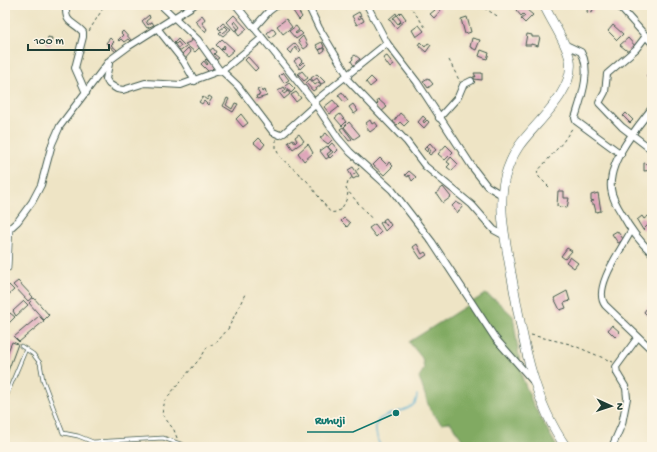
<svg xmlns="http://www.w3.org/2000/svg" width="657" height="452" font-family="'Gochi Hand',sans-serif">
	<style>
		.forest { fill: #81aa62; stroke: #50744b }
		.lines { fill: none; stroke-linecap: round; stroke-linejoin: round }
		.stream { stroke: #51abcf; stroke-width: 1.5 }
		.building { fill: #dda2b8 }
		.service-casing { stroke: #3e564a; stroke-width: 4.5 }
		.minor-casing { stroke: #3e564a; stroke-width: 8 }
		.secondary-casing { stroke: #3e564a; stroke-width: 10 }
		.path { stroke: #3e564a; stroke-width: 1; stroke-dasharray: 3 3; stroke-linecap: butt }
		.service { stroke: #fff; stroke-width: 3 }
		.minor { stroke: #fff; stroke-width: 6 }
		.secondary { stroke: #fff; stroke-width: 9 }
		.leader { fill: none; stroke: #0f766e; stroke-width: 1.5 }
		.callout-dot { fill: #0f766e; stroke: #fcf5e5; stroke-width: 1.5 }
		.callout-label { font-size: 12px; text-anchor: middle; font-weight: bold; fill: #0f766e; stroke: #fcf5e5; stroke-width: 3.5; stroke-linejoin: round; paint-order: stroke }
	</style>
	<rect width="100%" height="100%" fill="#fcf5e5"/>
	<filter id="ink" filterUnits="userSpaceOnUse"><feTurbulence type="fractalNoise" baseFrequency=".025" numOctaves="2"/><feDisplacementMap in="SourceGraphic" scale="8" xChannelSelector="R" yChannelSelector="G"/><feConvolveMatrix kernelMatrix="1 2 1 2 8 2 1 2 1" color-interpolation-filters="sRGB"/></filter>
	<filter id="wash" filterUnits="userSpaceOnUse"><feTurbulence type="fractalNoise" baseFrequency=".012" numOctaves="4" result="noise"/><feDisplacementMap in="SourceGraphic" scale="16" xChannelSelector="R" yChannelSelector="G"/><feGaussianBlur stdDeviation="0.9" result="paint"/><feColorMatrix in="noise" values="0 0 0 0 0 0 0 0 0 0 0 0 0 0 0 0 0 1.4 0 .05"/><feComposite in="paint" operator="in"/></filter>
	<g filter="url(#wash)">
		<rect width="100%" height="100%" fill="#eee4c5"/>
		<path class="forest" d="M485,294L497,301L513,316L522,377L532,402L557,447H475L464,442L450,422L441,423L430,410L419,377L424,369L422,358L409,342Z"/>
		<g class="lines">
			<path class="stream" d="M381,447C378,442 377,438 376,432C372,410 405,416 415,403C416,401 417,397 417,395"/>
		</g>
		<g id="blocks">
			<g class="building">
				<path d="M430,5H437L441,10L434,18L430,14L435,10Z"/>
				<path d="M521,5L533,15L525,23L521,19L525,16L523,14L521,16L516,10Z"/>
				<path d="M588,5H594L592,13L587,12Z"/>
				<path d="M296,8L302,17L299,20L293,11Z"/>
				<path d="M359,12L361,16L358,17L359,19L362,17L364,21L357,25L352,16Z"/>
				<path d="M401,12L406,19L396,28L389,19L396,13L397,15L393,18L398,24L401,21L397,16Z"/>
				<path d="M149,15L150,18L146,21L148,25L152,22L154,25L147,28L142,21Z"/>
				<path d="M202,15L205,19L202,23L207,29L205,32L195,21Z"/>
				<path d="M234,15L247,29L239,36L236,32L240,27L235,21L233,23L238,29L235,31L227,22Z"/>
				<path d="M467,17L471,32L465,34L461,19Z"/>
				<path d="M286,19L292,27L283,34L277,26Z"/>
				<path d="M223,23L231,29L223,36L219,33L221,31L223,33L228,29L225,26L220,30L218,28Z"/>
				<path d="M419,25L424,31L416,37L412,30Z"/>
				<path d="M613,25L623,34L617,40L608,31Z"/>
				<path d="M296,26L299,30L295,33L296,34L300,31L303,34L296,39L289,31Z"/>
				<path d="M273,28L276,33L270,38L267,33Z"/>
				<path d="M123,31L132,41L131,42L128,39L124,42L121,39L119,41L118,40L123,35L121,33Z"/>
				<path d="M527,34L532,35V37H540L538,46L531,44V45H525Z"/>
				<path d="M303,36L308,46L304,49L298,41Z"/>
				<path d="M48,37L52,38L50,46L46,45Z"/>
				<path d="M193,37L203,50L202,51L199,48L195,52L185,44L192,41L191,39Z"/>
				<path d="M110,38L114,42L111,45L117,50L116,52L106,43Z"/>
				<path d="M472,38L480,40L476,50L470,47Z"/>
				<path d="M628,38L636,47L630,53L620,45Z"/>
				<path d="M178,39L186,47L178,53L175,50L181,46L178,42L176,44L174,43Z"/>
				<path d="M222,39L234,50L227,56L221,51L225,47L224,45L221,50L216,45Z"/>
				<path d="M322,42L324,47L319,50L324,48L325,50L321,53L316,45Z"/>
				<path d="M420,42L425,47L428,43L431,45L426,52L418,45Z"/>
				<path d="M295,43L301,50L299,52L295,47L291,54L287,50Z"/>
				<path d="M188,48L191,52L185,59L181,55Z"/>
				<path d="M213,48L216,52L214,54L219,58L216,60L208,52Z"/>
				<path d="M481,50L489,53L487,59L479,56Z"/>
				<path d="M355,55L360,59L356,62V69L351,61L353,59L352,57Z"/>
				<path d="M387,56L394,65L390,68L383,58Z"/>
				<path d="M248,57L258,68L255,71L245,60Z"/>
				<path d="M299,57L302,61L299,64L300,65L303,62L305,64L300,69L294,61Z"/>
				<path d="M206,59L214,67L209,72L201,64L204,61L207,65L208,64L205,60Z"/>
				<path d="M652,70V83L646,76Z"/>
				<path d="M302,71L308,78L304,81L298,74Z"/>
				<path d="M283,72L289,80L284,83L279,76Z"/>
				<path d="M474,73H482V80L474,79V76L476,77Z"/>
				<path d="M317,74L325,82L321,84L317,78L313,81L311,78Z"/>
				<path d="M371,77L376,82L370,87L366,82Z"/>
				<path d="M428,78L433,84L428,88L423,81Z"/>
				<path d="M310,79L315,85L319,82L321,85L313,91L306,83Z"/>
				<path d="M289,83L295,89L291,93L285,86Z"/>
				<path d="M284,87L286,90L283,92L284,94L288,91L290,94L284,99L278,91Z"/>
				<path d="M261,88L262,92L265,90L267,96L257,99L256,96L260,95L257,90Z"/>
				<path d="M296,92L301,98L296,102L291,95Z"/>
				<path d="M342,92L348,100L344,102L338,95Z"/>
				<path d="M209,96L212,98L208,105L204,101L202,104L199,102L203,97L207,100Z"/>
				<path d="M227,98L229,99L226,105L232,109L235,103L238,104L233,112L223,106Z"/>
				<path d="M378,99L387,107L381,112L375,106L378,103L377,101Z"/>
				<path d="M333,100L339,107L330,114L324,107Z"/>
				<path d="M353,104L358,111L354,114L349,107Z"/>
				<path d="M400,113L409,121L404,126L400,122L397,125L393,122Z"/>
				<path d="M626,113L633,120L630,123L623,116Z"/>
				<path d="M241,114L248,123L243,127L236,119Z"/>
				<path d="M340,114L346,122L342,126L335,118Z"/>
				<path d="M423,116L426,119L423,121L424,123L427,120L429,122L424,128L418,122Z"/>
				<path d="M370,120L372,124L375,122L378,126L370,132L366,127L367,125L366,123Z"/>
				<path d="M349,122L360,135L354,139L344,127Z"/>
				<path d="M343,127L352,139L349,141L340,129Z"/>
				<path d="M326,133L332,140L328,144L320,138Z"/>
				<path d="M299,134L304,141L293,149L288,142L293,139L295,143L297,141L295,137Z"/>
				<path d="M259,138L265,144L261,149L254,143Z"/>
				<path d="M332,143L338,150L330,158L328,156L333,152L328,147Z"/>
				<path d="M430,143L436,150L430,155L428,153L431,151L428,147L427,152L424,149Z"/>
				<path d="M308,144L313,153L304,161L298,153Z"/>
				<path d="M446,145L453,152L445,160L438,154Z"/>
				<path d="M327,146L331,151L327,154L329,157L326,159L320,151Z"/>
				<path d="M451,157L458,164L452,171L447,167L450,164L447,162Z"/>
				<path d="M380,158L387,165L389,162L393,166L384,175L373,165Z"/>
				<path d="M644,163L652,165V170L644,171Z"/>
				<path d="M353,167L359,176L353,179L348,170Z"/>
				<path d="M409,171L416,177L412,181L409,175L408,177L405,175Z"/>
				<path d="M443,187L451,197L443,203L436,193Z"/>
				<path d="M558,191H564V198H569L567,208L557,206Z"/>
				<path d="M598,193L601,211L596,212L594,204H592L591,201H594L591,200V195Z"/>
				<path d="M456,202L463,206L457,213L452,206Z"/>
				<path d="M642,216L644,219L648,216L652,221L643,230L637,220Z"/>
				<path d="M344,218L350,223L347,227L341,221Z"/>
				<path d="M386,218L391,225L385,231L380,223L383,221L387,226L383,220Z"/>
				<path d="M375,224L381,232L376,237L369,228Z"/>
				<path d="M617,231L624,240L618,243L612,234Z"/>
				<path d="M417,244L422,254L425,252L427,255L421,259L413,247Z"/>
				<path d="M567,248L572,251L565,259L561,256Z"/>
				<path d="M570,257L578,263L574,268L566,262Z"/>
				<path d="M18,281L33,297L28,301L13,285Z"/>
				<path d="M9,285L14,290L5,298V289Z"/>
				<path d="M567,291L570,301L564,303L566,308L560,310L554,298Z"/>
				<path d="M34,298L49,315L44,320L29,303Z"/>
				<path d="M24,301L28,305L16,316L13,311Z"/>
				<path d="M649,305L652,307V317H649L644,312Z"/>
				<path d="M10,313L15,317L5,327V318Z"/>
				<path d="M39,316L44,321L19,342L14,337Z"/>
				<path d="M612,325L620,332L615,337L608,330Z"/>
				<path d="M12,342L18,344L5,379V358Z"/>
			</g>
		</g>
	</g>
	<g filter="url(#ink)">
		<use href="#blocks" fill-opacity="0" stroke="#3e564a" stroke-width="1"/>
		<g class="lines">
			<g class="service-casing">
				<g id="service">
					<path d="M9,269L11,228"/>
					<path d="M21,346L33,354L40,363L43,380L63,433L78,436L93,442L163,438L189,447"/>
					<path d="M5,399L26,349"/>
				</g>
			</g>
			<g class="minor-casing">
				<g id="minor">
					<path d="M66,5C65,25 72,20 83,32V37L75,68L86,93"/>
					<path d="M161,5L198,40L220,71"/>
					<path d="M236,5L314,102L338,138L350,152L392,190L432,242L495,338L533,381"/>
					<path d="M308,5L319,28L348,76"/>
					<path d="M367,5L387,43L417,82L473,168L487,186L502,195"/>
					<path d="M618,5L652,43"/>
					<path d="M157,28L184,62L195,81"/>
					<path d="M254,28L269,11L277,5"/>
					<path d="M646,36L636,49L607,74L605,92L599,103L622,127L652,150"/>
					<path d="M564,44L581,52C592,70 581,99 575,118L576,121L621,154"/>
					<path d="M109,64L106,79L109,84L117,89L123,90L145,83L181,85L216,72L222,71L238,86L273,132L280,135L284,133L315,105"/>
					<path d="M222,71L262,38"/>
					<path d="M346,78L407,142L425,166L472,205L494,230L505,236"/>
					<path d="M314,102L387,43"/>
					<path d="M652,108C636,129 608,161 611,189C612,198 617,206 622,214C630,229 639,241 652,253"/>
					<path d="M439,118L458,97L463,85L471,81"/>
					<path d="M631,231C623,247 592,288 605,305L652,350"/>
					<path d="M5,233L18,221L32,202L41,185L52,144L60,126L110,60L129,46L194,5"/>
					<path d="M612,447L622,424L627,398L626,388L617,373L616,367L638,337"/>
				</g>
			</g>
			<g class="secondary-casing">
				<path id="secondary" d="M544,5C552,23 566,41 570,60C575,92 535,123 519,146C513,155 508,166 505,177C497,208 506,242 511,273C522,332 530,396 566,447"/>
			</g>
			<g class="path">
				<path d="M409,5L425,27"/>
				<path d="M479,5L499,17"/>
				<path d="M89,31L105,5"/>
				<path d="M449,60L460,82"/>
				<path d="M276,139V149L280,157L307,181L330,212C341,215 347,201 348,192"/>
				<path d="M359,168L348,182L346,189L372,219"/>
				<path d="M549,187L539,177L537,172L563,142L573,127"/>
				<path d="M531,335L570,344L613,362"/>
				<path d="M177,438L174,430L162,414L165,400L202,356L207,347L217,342L228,329L246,292"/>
			</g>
			<use href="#service" class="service"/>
			<use href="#minor" class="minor"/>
			<use href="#secondary" class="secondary"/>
		</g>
	</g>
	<path class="leader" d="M396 413L353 432H307"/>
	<circle class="callout-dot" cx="396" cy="413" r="4"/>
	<g class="callout-label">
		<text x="330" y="424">Ruhuji</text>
	</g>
	<rect width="657" height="452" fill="none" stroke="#fcf5e5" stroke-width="20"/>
	<g transform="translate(611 406) rotate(93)" stroke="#fcf5e5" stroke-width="3" paint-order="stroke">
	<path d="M0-3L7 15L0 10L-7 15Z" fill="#1f3d34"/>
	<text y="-6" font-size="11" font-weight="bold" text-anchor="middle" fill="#1f3d34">N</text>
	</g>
	<path d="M28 44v6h81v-6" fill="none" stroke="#1f3d34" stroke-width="2"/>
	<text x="34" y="44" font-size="12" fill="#1f3d34" stroke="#fcf5e5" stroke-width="3" paint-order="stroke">100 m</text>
</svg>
